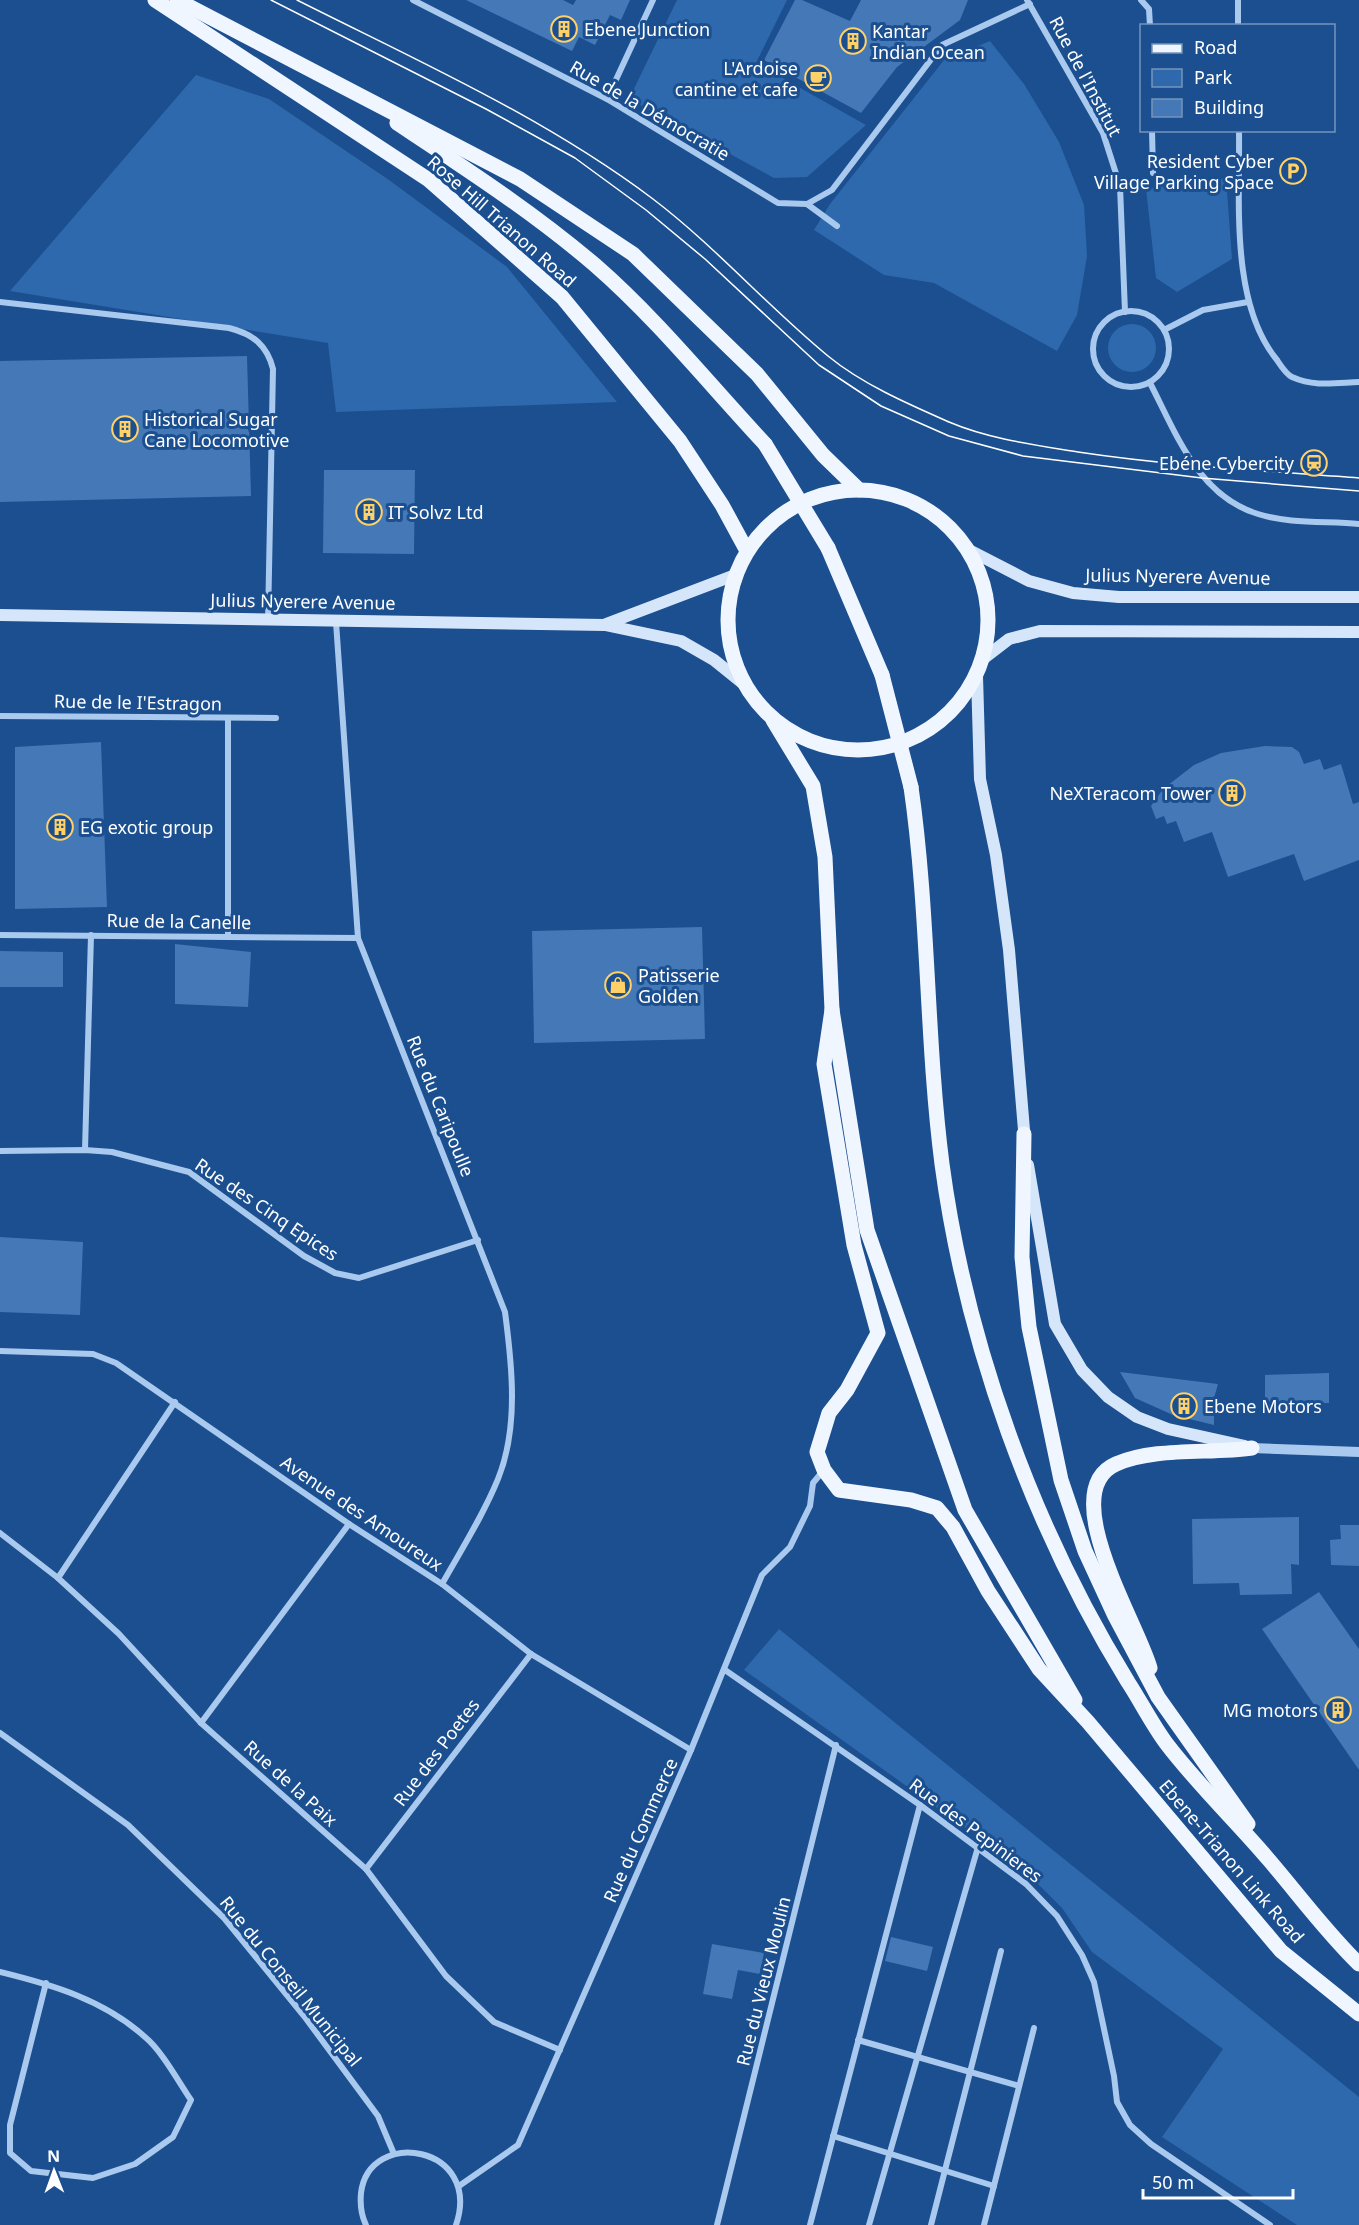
<svg xmlns="http://www.w3.org/2000/svg" width="1359" height="2225" font-family="'Noto Sans',sans-serif">
	<style>
		.green { fill: #2e69ad }
		.building { fill: #4478b7 }
		.lines { fill: none; stroke-linecap: round; stroke-linejoin: round }
		.minor { stroke: #a9c9ee; stroke-width: 6 }
		.tertiary { stroke: #a9c9ee; stroke-width: 10 }
		.secondary { stroke: #d6e6fa; stroke-width: 12 }
		.primary { stroke: #f0f6ff; stroke-width: 15 }
		.tram { stroke: #fff; stroke-width: 1.5 }
		.primary-bridge { stroke: #f0f6ff; stroke-width: 15 }
		.labels { text-anchor: middle; dominant-baseline: central; stroke-width: 6; stroke-linejoin: round; paint-order: stroke }
		.poi-label { font-size: 18px; fill: #fff; stroke: #1b4f8f; text-anchor: start }
		.street-label { font-size: 18px; fill: #fff; stroke: #1b4f8f }
	</style>
	<rect width="100%" height="100%" fill="#1b4f8f"/>
	<g class="green">
		<path d="M677,0H787L756,63L866,125L807,177L774,178L629,99Z"/>
		<path d="M990,41L1024,84L1059,142L1084,205L1087,256L1077,315L1057,351L934,283L884,275L814,230L830,204L944,60Z"/>
		<path d="M196,75L269,99L389,180L507,267L617,402L336,412L328,343L10,291Z"/>
		<path d="M1226,178L1232,259L1177,292L1156,278L1146,189Z"/>
		<circle cx="1132" cy="348" r="24"/>
		<path d="M779,1629L1359,2097V2225H1297L1162,2137L1223,2049L1092,1952L1062,1908L1024,1870L744,1670Z"/>
	</g>
	<g class="building">
		<path d="M466,0H563L573,5L576,0H630L621,20L610,15L595,45L579,37L572,51Z"/>
		<path d="M795,0H802L850,21L861,0H968L960,20L897,67L861,113L764,60Z"/>
		<path d="M247,356L251,496L0,502V361Z"/>
		<path d="M324,470H415L414,554L323,553Z"/>
		<path d="M101,742L107,907L15,909V747Z"/>
		<path d="M1265,746L1292,747L1299,752L1304,764L1320,759L1324,770L1341,764L1353,804L1359,802V860L1304,881L1294,854L1228,877L1212,832L1184,842L1176,821L1167,824L1164,816L1156,819L1151,806L1163,789L1194,765L1221,753Z"/>
		<path d="M702,927L705,1039L534,1043L532,931Z"/>
		<path d="M175,944L251,952L248,1007L175,1004Z"/>
		<path d="M0,951L63,952V987H0Z"/>
		<path d="M0,1237L83,1242L80,1315L0,1312Z"/>
		<path d="M1120,1372L1218,1384L1214,1398V1425L1173,1415L1135,1398Z"/>
		<path d="M1329,1373V1403L1265,1404V1375Z"/>
		<path d="M1299,1517V1565L1291,1564L1292,1594L1240,1595L1239,1583L1193,1584L1192,1519Z"/>
		<path d="M1340,1525H1359V1566L1331,1565L1330,1540L1341,1539Z"/>
		<path d="M1319,1592L1359,1649V1770L1262,1629Z"/>
		<path d="M891,1937L933,1947L927,1971L885,1961Z"/>
		<path d="M712,1944L764,1953L760,1974L738,1970L732,1999L703,1994Z"/>
	</g>
	<g class="lines">
		<g class="minor">
			<path d="M413,0L607,99L778,203L807,204L837,226"/>
			<path d="M1027,0L1103,133L1120,186L1125,312"/>
			<path d="M1141,0L1149,9L1150,26"/>
			<path d="M1238,0V26"/>
			<path d="M607,99L653,0"/>
			<path d="M1152,130L1153,173"/>
			<path d="M1239,130C1240,201 1230,303 1277,360C1281,366 1286,374 1292,377C1314,387 1335,383 1359,382"/>
			<path d="M807,204L832,190L942,45L1030,4"/>
			<path d="M0,302L229,328C253,334 267,345 273,369L268,621"/>
			<circle cx="1131" cy="349" r="38"/>
			<path d="M1164,330L1203,310L1248,302"/>
			<path d="M1150,383C1176,433 1198,496 1258,514C1289,524 1327,521 1359,524"/>
			<path d="M336,622L358,938L505,1312C512,1365 519,1427 498,1479C483,1516 461,1550 442,1584"/>
			<path d="M0,716L276,718"/>
			<path d="M228,718V937"/>
			<path d="M0,935L358,938"/>
			<path d="M85,1150L91,935"/>
			<path d="M0,1151L85,1150L112,1152L189,1172L304,1256L335,1273L359,1278L478,1240"/>
			<path d="M0,1351L93,1354L116,1363L349,1524L442,1584L531,1654L691,1750"/>
			<path d="M0,1533L58,1578L119,1634L201,1723L366,1869L446,1976L494,2022L560,2050"/>
			<path d="M58,1578L175,1402"/>
			<path d="M725,1670L920,1805L1026,1884L1057,1916L1082,1955L1094,1982L1114,2076L1117,2102L1130,2125L1151,2144L1270,2225"/>
			<path d="M201,1723L349,1524"/>
			<path d="M0,1733L128,1825L224,1918L304,2016L378,2116L394,2154"/>
			<path d="M366,1869L531,1654"/>
			<path d="M0,1972C53,1985 104,2000 145,2037C162,2051 178,2081 191,2100L173,2137L135,2164L93,2178L31,2171L10,2153V2125L46,1983"/>
			<path d="M858,2040L1019,2086"/>
			<path d="M833,2136L994,2186"/>
			<path d="M459,2186L518,2145L691,1750L762,1575L790,1547L810,1506L813,1483L823,1471"/>
			<path d="M366,2225C361,2215 360,2204 361,2193C369,2127 483,2145 456,2225"/>
			<path d="M717,2225L836,1745"/>
			<path d="M810,2225L920,1805"/>
			<path d="M869,2225L978,1847"/>
			<path d="M931,2225L1001,1951"/>
			<path d="M984,2225L1034,2028"/>
		</g>
		<path class="tertiary" d="M1252,1448L1359,1452"/>
		<g class="secondary">
			<path d="M969,550L1029,581L1073,593L1119,597H1359"/>
			<path d="M0,615L605,625L681,641L714,660L745,685"/>
			<path d="M606,624L735,575"/>
			<path d="M983,659L1009,639L1040,631L1359,632"/>
			<path d="M977,676L980,779L996,855L1009,950L1025,1142"/>
			<path d="M1028,1165L1055,1324L1082,1370L1108,1397L1137,1417L1168,1429L1245,1446"/>
		</g>
		<g class="primary">
			<path d="M155,0L429,180L562,297L680,441L722,505L747,551"/>
			<path d="M177,0L520,179L633,254L757,374L823,455L859,490"/>
			<path d="M397,123C465,168 533,212 595,265C657,319 709,384 765,444"/>
			<circle cx="858" cy="620" r="130"/>
			<path d="M828,548L882,675"/>
			<path d="M773,720L813,786L825,857L832,1010L867,1230L965,1510L1075,1700"/>
			<path d="M911,787C929,912 926,1039 942,1164C966,1343 1033,1528 1128,1682C1141,1702 1152,1724 1166,1743C1197,1784 1236,1821 1269,1860C1299,1895 1326,1932 1359,1964"/>
			<path d="M832,1010L824,1064L854,1245L878,1333L847,1390L829,1413L817,1452L824,1470L839,1490L911,1500L937,1508L953,1527L988,1591L1039,1669L1088,1722L1281,1951L1359,2014"/>
			<path d="M1024,1134L1022,1257L1029,1327L1061,1480L1085,1551L1115,1616L1158,1697L1248,1824"/>
			<path d="M1150,1668C1139,1626 1054,1491 1116,1464C1154,1447 1210,1454 1252,1448"/>
		</g>
		<g class="tram">
			<path d="M271,0L486,109L575,158L646,210L705,259L819,365L881,406L949,436L1023,456L1202,478L1359,491"/>
			<path d="M297,0C418,61 544,117 653,199C716,247 767,306 828,356C862,384 908,404 949,422C989,439 1035,445 1078,452C1171,466 1265,471 1359,478"/>
		</g>
		<g class="primary-bridge">
			<path d="M765,444L828,548"/>
			<path d="M882,675L911,787"/>
		</g>
	</g>
	<defs>
		<g id="building-ring" transform="scale(1.35)"><circle r="9.5" fill="#1b4f8f" stroke="#ffd166" stroke-width="1.5"/><path d="M-4-6H4V6H1V3H-1V6H-4ZM-2.5-4.3h1.7v1.8h-1.7ZM.8-4.3h1.7v1.8H.8ZM-2.5-1h1.7V.8h-1.7ZM.8-1h1.7V.8H.8Z" fill="#ffd166"/></g>
		<g id="cafe-ring" transform="scale(1.35)"><circle r="9.5" fill="#1b4f8f" stroke="#ffd166" stroke-width="1.5"/><path d="M-5.5-4.5H6V0H3Q3 3.5 0 3.5H-2.5Q-5.5 3.5-5.5 0ZM3-3.2v2h1.7v-2ZM-6 4.5H4V6H-6Z" fill="#ffd166"/></g>
		<g id="parking-ring" transform="scale(1.35)"><circle r="9.5" fill="#1b4f8f" stroke="#ffd166" stroke-width="1.5"/><path d="M-3.5-5.5H1a3.5 3.5 0 0 1 0 7H-1V5.5H-3.5ZM-1-3.4V-.6H.8a1.4 1.4 0 0 0 0-2.8Z" fill="#ffd166"/></g>
		<g id="station-ring" transform="scale(1.35)"><circle r="9.5" fill="#1b4f8f" stroke="#ffd166" stroke-width="1.5"/><path d="M-3-6H3Q5-6 5-4V2Q5 4 3 4L4.5 6H3L1.5 4h-3L-3 6H-4.5L-3 4Q-5 4-5 2V-4Q-5-6-3-6ZM-3.5-4v3h7v-3ZM-3.5 1v1.5H-2V1ZM2 1v1.5H3.5V1Z" fill="#ffd166"/></g>
		<g id="shop-ring" transform="scale(1.35)"><circle r="9.5" fill="#1b4f8f" stroke="#ffd166" stroke-width="1.5"/><path d="M-5-2.5h2.3a2.7 3.5 0 0 1 5.4 0H5L5.5 6h-11ZM-1.5-2.5h3a1.5 2.3 0 0 0-3 0Z" fill="#ffd166"/></g>
	</defs>
	<g fill-rule="evenodd">
		<use href="#building-ring" x="564" y="29"/>
		<use href="#building-ring" x="853" y="41"/>
		<use href="#cafe-ring" x="818" y="78"/>
		<use href="#parking-ring" x="1293" y="171"/>
		<use href="#building-ring" x="125" y="429"/>
		<use href="#station-ring" x="1314" y="463"/>
		<use href="#building-ring" x="369" y="512"/>
		<use href="#building-ring" x="1232" y="793"/>
		<use href="#building-ring" x="60" y="827"/>
		<use href="#shop-ring" x="618" y="985"/>
		<use href="#building-ring" x="1184" y="1406"/>
		<use href="#building-ring" x="1338" y="1710"/>
	</g>
	<g class="labels">
		<g class="poi-label">
			<text x="584" y="29">Ebene Junction</text>
			<text x="872" y="31">Kantar<tspan x="872" dy="21">Indian Ocean</tspan></text>
			<text x="798" y="68" text-anchor="end">L'Ardoise<tspan x="798" dy="21">cantine et cafe</tspan></text>
			<text x="1274" y="161" text-anchor="end">Resident Cyber<tspan x="1274" dy="21">Village Parking Space</tspan></text>
			<text x="144" y="419">Historical Sugar<tspan x="144" dy="21">Cane Locomotive</tspan></text>
			<text x="1294" y="463" text-anchor="end">Ebéne Cybercity</text>
			<text x="388" y="512">IT Solvz Ltd</text>
			<text x="1212" y="793" text-anchor="end">NeXTeracom Tower</text>
			<text x="80" y="827">EG exotic group</text>
			<text x="638" y="975">Patisserie<tspan x="638" dy="21">Golden</tspan></text>
			<text x="1204" y="1406">Ebene Motors</text>
			<text x="1318" y="1710" text-anchor="end">MG motors</text>
		</g>
		<g class="street-label">
			<text transform="translate(1086 76) rotate(62)">Rue de l'Institut</text>
			<text transform="translate(650 110) rotate(30)">Rue de la Démocratie</text>
			<text transform="translate(502 221) rotate(41)">Rose Hill Trianon Road</text>
			<text transform="translate(1178 576) rotate(1)">Julius Nyerere Avenue</text>
			<text transform="translate(303 601) rotate(1)">Julius Nyerere Avenue</text>
			<text transform="translate(138 702) rotate(1)">Rue de le I'Estragon</text>
			<text transform="translate(179 921) rotate(1)">Rue de la Canelle</text>
			<text transform="translate(441 1106) rotate(68)">Rue du Caripoulle</text>
			<text transform="translate(267 1209) rotate(34)">Rue des Cinq Epices</text>
			<text transform="translate(362 1513) rotate(34)">Avenue des Amoureux</text>
			<text transform="translate(436 1752) rotate(-53)">Rue des Poetes</text>
			<text transform="translate(291 1783) rotate(42)">Rue de la Paix</text>
			<text transform="translate(640 1830) rotate(-66)">Rue du Commerce</text>
			<text transform="translate(976 1830) rotate(37)">Rue des Pepinieres</text>
			<text transform="translate(1232 1861) rotate(49)">Ebene-Trianon Link Road</text>
			<text transform="translate(291 1981) rotate(51)">Rue du Conseil Municipal</text>
			<text transform="translate(763 1981) rotate(-76)">Rue du Vieux Moulin</text>
		</g>
	</g>
	<rect x="1140" y="24" width="195" height="108" fill="#1b4f8f" stroke="#7695bc" stroke-width="1.5"/>
	<rect x="1152" y="44" width="30" height="9" fill="#f0f6ff" stroke="#7695bc" stroke-width="1.5"/>
	<text x="1194" y="54" font-size="18" fill="#ffffff">Road</text>
	<rect x="1152" y="69" width="30" height="18" fill="#2e69ad" stroke="#7695bc" stroke-width="1.5"/>
	<text x="1194" y="84" font-size="18" fill="#ffffff">Park</text>
	<rect x="1152" y="99" width="30" height="18" fill="#4478b7" stroke="#7695bc" stroke-width="1.5"/>
	<text x="1194" y="114" font-size="18" fill="#ffffff">Building</text>
	<g transform="translate(54 2171) rotate(359)" stroke="#1b4f8f" stroke-width="4.5" paint-order="stroke">
	<path d="M0-4.5L10 22L0 15L-10 22Z" fill="#ffffff"/>
	<text y="-9" font-size="16" font-weight="bold" text-anchor="middle" fill="#ffffff">N</text>
	</g>
	<path d="M1143 2189v9h150v-9" fill="none" stroke="#ffffff" stroke-width="3"/>
	<text x="1152" y="2189" font-size="18" fill="#ffffff" stroke="#1b4f8f" stroke-width="4.5" paint-order="stroke">50 m</text>
</svg>
